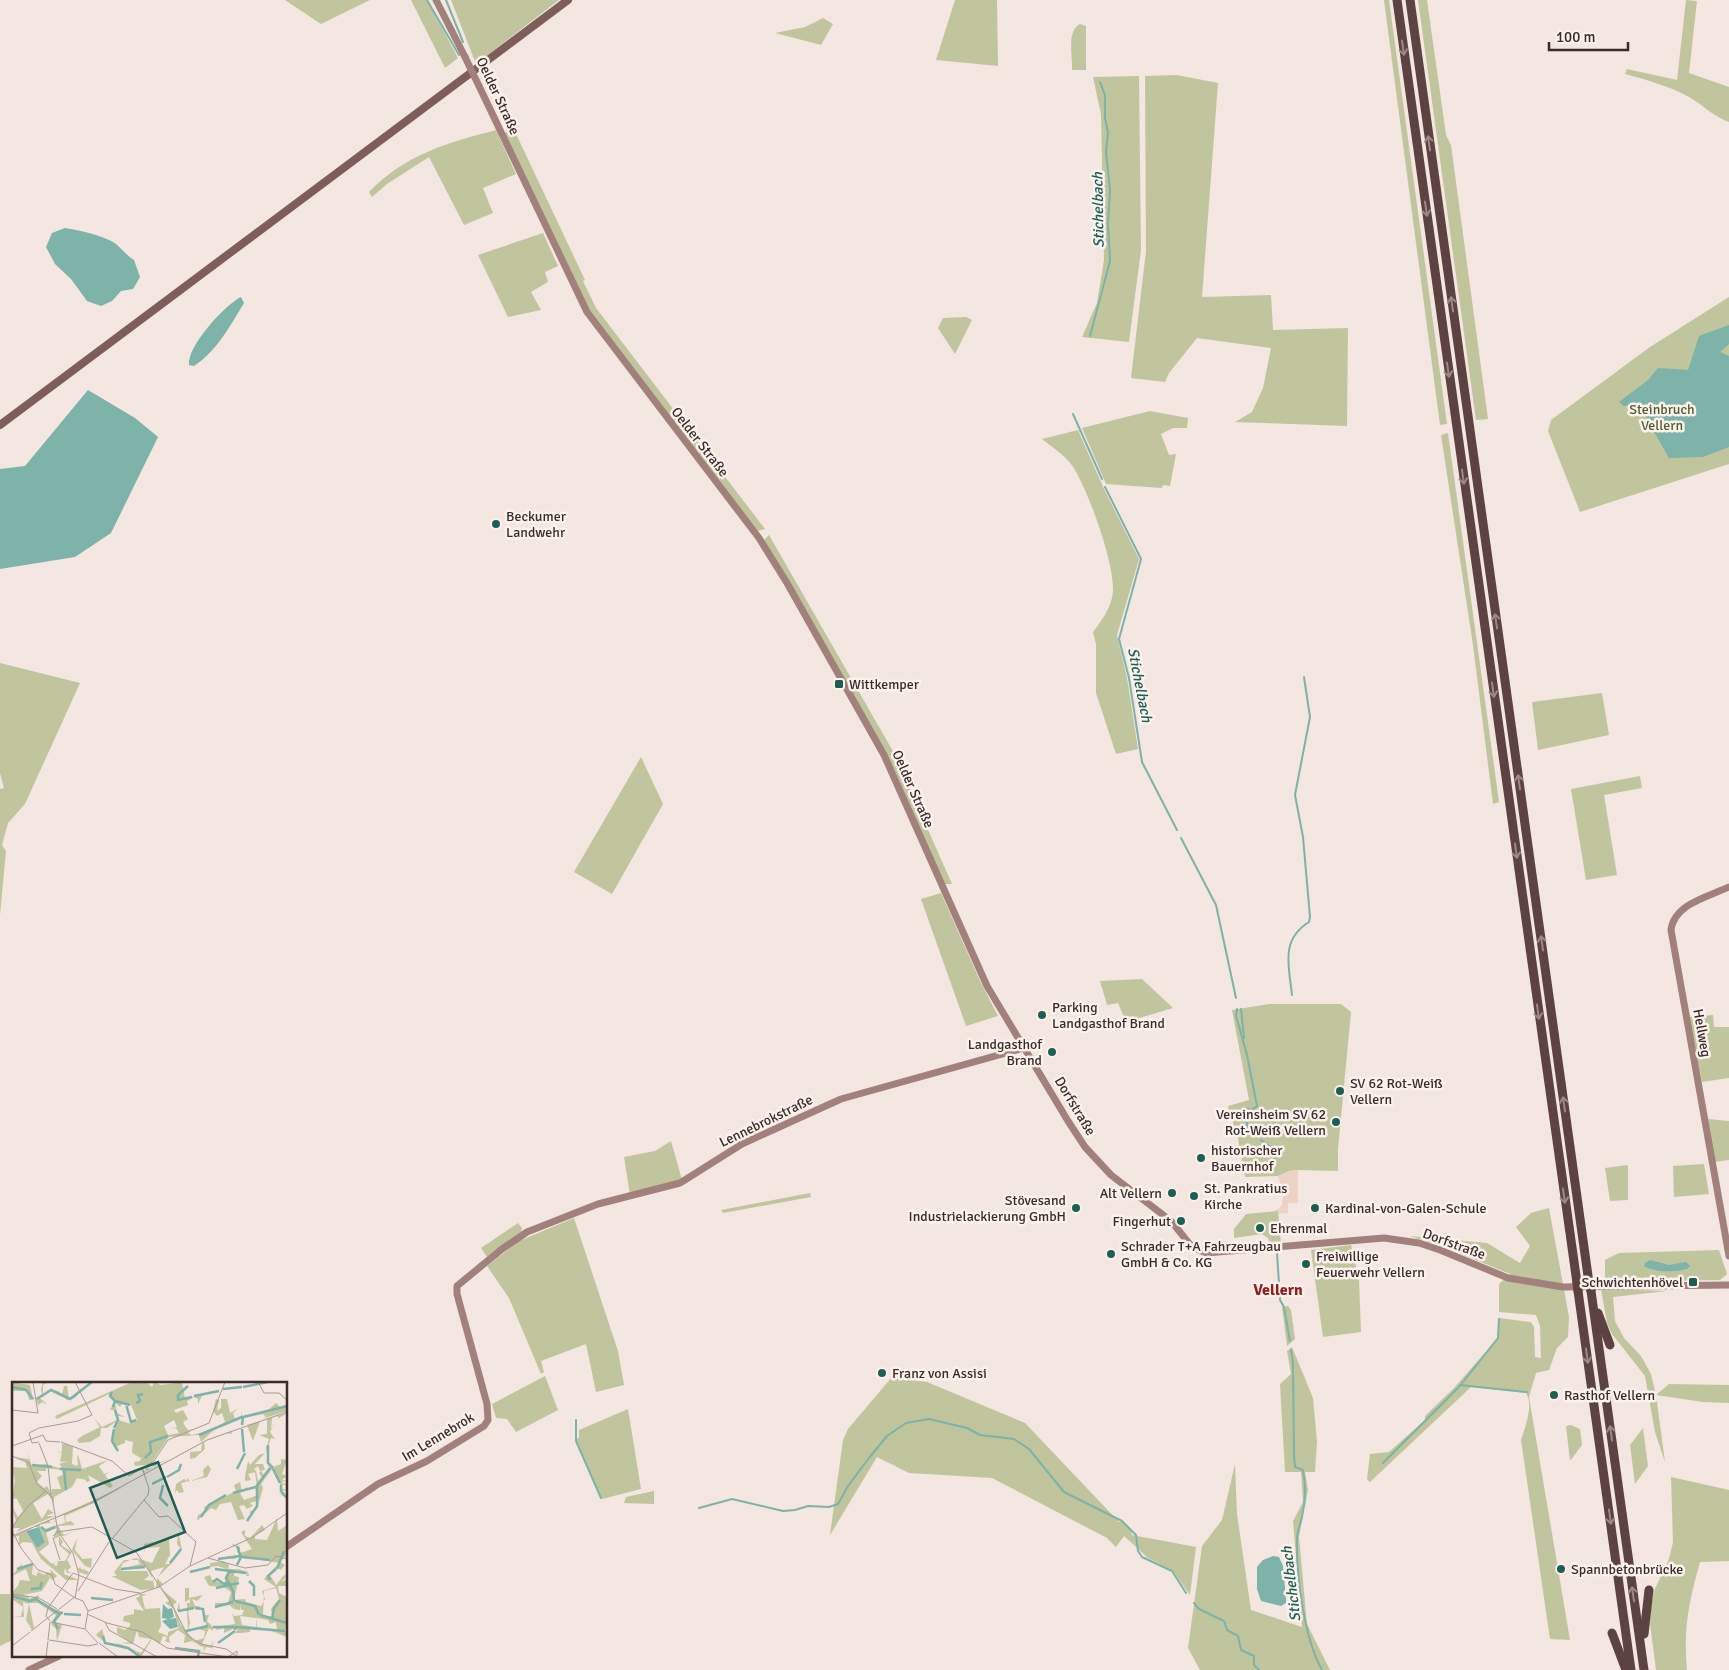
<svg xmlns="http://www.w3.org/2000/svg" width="1729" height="1670" font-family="Signika,sans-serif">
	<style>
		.green { fill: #c1c59e }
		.plaza { fill: #edd2c6 }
		.water { fill: #7db3a8 }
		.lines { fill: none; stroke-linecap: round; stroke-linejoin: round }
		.stream { stroke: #7db3a8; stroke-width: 2 }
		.secondary { stroke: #a2807b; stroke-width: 7 }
		.primary { stroke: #7d5e5b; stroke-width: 8 }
		.highway { stroke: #5c4341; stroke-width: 9 }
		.secondary-bridge { stroke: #a2807b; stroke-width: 7 }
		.highway-bridge { stroke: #5c4341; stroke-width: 9 }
		.oneway { stroke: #9c8986 }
		.poi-dot { fill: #1d5f54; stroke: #fbf1ed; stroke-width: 2 }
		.labels { text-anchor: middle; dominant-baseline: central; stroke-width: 5; stroke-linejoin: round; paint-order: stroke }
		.street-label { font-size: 14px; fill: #3b2b2a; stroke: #fbf1ed }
		.park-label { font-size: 14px; fill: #555b2c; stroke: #fbf1ed }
		.poi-label { font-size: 14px; fill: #3b2b2a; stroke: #fbf1ed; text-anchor: start }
		.water-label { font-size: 15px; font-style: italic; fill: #1d5f54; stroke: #fbf1ed }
		.quarter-label { font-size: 16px; font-weight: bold; fill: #8e1f1f; stroke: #fbf1ed }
		.inset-river { fill: none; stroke: #7db3a8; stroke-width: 2.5 }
		.inset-road { fill: none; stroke: #aa9b97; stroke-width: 1 }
		.view { fill: #1d5f54; fill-opacity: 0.15; stroke: #1d5f54; stroke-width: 2.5 }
		.inset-edge { fill: none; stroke: #3b2b2a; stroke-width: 2.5 }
	</style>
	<rect width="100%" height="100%" fill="#f4e6e0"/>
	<g class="green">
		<path d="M285,0H370L321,24Z"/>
		<path d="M411,0H427L458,58L445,68Z"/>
		<path d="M451,0H559L476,64Z"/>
		<path d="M955,0H997L998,66L936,60Z"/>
		<path d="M1384,0H1389L1447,424L1440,425Z"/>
		<path d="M1418,0H1427L1446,135L1451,145L1488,419L1476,420Z"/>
		<path d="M1686,0L1697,1L1689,73L1729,87V122C1714,117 1703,105 1689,97C1669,86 1647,80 1625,74L1627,69L1677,80Z"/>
		<path d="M823,18L833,24L821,45L775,33L805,27Z"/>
		<path d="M1080,24L1086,26V70H1072C1073,56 1066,31 1080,24Z"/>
		<path d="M1177,75L1218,83L1202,297L1271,295L1273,330L1348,328L1347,426L1235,422L1252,412L1263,388L1271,348L1197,338L1169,373L1165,382L1131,378L1146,251L1145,76Z"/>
		<path d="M1139,76L1141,250L1129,342L1082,337L1097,303L1104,260L1101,114L1093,77Z"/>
		<path d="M507,115L585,280L583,281L596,308L765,529L757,531L589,312L505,133L510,130L505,119Z"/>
		<path d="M496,130L516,174L483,188L493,213L464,225L429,157L387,184L372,197L369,192C406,154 447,143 496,130Z"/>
		<path d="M543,233L558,266L545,272L548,282L531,292L541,310L508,317L478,255Z"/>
		<path d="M1729,297V464L1580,512L1548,431L1551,420L1650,347Z"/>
		<path d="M966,317L972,320L955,354L938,328L943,318Z"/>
		<path d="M1150,411L1188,418L1187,428H1173L1161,434L1169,455L1176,454L1170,486L1163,485L1162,488L1106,484L1082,428Z"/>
		<path d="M1078,430L1104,489L1139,559L1117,635L1127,678L1138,749L1116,754L1096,693V644L1093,632C1102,620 1112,607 1113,591C1114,562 1090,496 1075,470C1068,457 1053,448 1042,439Z"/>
		<path d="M1448,433L1499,802L1493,804L1473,645L1441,435Z"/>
		<path d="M769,535L894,753L952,884H944L892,765L764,540Z"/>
		<path d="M0,663L80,683L25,804L8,823L2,845L6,851L0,915V789L4,788L0,773Z"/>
		<path d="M1602,693L1609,735L1538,750L1532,702Z"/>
		<path d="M641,757L663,804L612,894L574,872Z"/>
		<path d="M1640,776L1642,788L1604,795L1617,875L1586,880L1571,789Z"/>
		<path d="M941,893L981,983L998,1016L966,1026L921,899Z"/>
		<path d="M1142,979L1173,1008L1126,1022L1118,1003L1107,1005L1100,981Z"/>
		<path d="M1269,1004H1341L1351,1012L1338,1149V1171L1298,1170L1289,1171L1278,1176L1245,1177L1238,1139L1228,1106L1249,1100L1232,1010Z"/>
		<path d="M1713,1015L1714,1027H1729V1078L1702,1082L1689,1017Z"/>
		<path d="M1708,1119L1729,1121V1160L1715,1162Z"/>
		<path d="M671,1141L682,1180L630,1195L624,1157L655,1151Z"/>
		<path d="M1704,1164L1709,1194L1674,1197L1673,1166Z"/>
		<path d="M1628,1165V1200L1610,1201L1605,1168Z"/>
		<path d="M810,1193L811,1197L723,1213L721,1210Z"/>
		<path d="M1549,1208L1569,1317L1568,1337L1557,1348L1549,1370L1536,1373L1529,1397L1570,1640L1550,1639L1521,1440C1525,1427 1534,1405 1526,1393L1471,1387L1370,1482L1367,1479L1370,1454L1389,1452L1425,1420V1416L1454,1388L1497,1339L1499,1318L1531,1322L1534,1327L1535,1357L1541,1358L1540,1326L1536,1315L1499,1312V1284L1510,1274L1442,1246L1409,1236L1487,1243L1520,1263L1530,1246L1516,1227L1531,1213Z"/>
		<path d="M1278,1211L1281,1244L1271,1245L1268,1238L1262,1234L1234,1238V1229L1246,1214Z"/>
		<path d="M574,1218L618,1351L624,1385L596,1392L586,1344L541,1361L544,1372L541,1374L509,1298L487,1266L519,1241Z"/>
		<path d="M518,1223L522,1228L521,1232L487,1257L481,1248Z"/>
		<path d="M1351,1245L1359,1279L1361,1332L1323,1337L1311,1250Z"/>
		<path d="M1719,1250L1727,1274L1720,1280L1605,1282V1260L1619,1253Z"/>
		<path d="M1601,1289L1667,1291L1613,1297L1615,1321L1624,1338L1641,1356L1651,1374L1656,1395L1669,1384L1729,1385V1403L1703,1402L1656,1395L1665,1462L1655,1432L1645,1376L1612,1334L1607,1323Z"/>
		<path d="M1288,1306L1291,1310L1295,1339L1287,1346L1282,1307Z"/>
		<path d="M1292,1347L1313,1398L1317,1442L1315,1472H1305L1308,1490L1299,1537L1307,1624L1330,1670H1200L1188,1648L1202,1546L1222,1520L1235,1464L1237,1514L1251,1610L1302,1627L1293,1521L1303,1502L1301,1472H1285L1280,1384L1291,1374L1287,1351Z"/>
		<path d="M545,1376L558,1410L516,1432L507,1419L496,1418L492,1404Z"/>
		<path d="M892,1377L927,1382L1025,1423L1119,1522L1122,1521L1130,1528L1132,1535L1196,1547L1190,1595L1172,1570L1148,1558L1124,1536L1116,1547L1107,1538L992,1478L909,1473L877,1457L830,1535L843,1440L848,1429Z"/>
		<path d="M628,1409L641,1489L602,1499L576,1439L579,1438V1430Z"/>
		<path d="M1571,1425L1580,1429L1582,1445L1570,1461L1566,1426Z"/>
		<path d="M1643,1428L1648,1466L1635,1484L1630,1445Z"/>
		<path d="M1671,1477L1729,1490V1561L1700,1562C1689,1602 1683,1628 1687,1670H1656L1650,1624L1651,1609L1654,1591L1669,1559L1673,1542Z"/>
		<path d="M654,1491V1504L624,1503L626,1497Z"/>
		<path d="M0,1594H10L14,1639L0,1646Z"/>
	</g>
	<path class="plaza" d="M1298,1170V1203H1288V1213L1278,1214V1211H1274L1282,1206L1283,1195L1278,1176L1289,1171Z"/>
	<g class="water">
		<path d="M65,228C78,230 106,236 116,244C123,250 126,255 134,260L140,277L133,289L121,291L112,301L101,306L87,301L71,279L55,264L46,247L52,233Z"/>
		<path d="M241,297L244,303C230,326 217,351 194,366L189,365C187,346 225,305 241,297Z"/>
		<path d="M1729,325V344L1720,352L1729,356V447L1703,457L1669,458L1645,416L1634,404L1624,406L1619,402L1648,380L1658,368L1688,370L1699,336Z"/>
		<path d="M88,390L135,418L158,437L111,533L75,557L0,569V469L25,466Z"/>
		<path d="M1650,1260L1669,1265L1686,1262L1690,1266L1687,1269C1675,1272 1655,1273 1644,1266L1645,1263Z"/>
		<path d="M1273,1556L1279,1557L1283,1566L1286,1599V1603L1281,1606L1261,1601L1257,1589V1567L1263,1560Z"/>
	</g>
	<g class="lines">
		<g class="stream">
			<path d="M427,0L459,55"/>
			<path d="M446,0L463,42"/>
			<path d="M1090,336L1110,261L1108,224L1110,190L1106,152L1108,133L1105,118V95L1100,82"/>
			<path d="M1073,414L1102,479"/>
			<path d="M1105,487L1141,559L1119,639L1129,678L1142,762L1177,830"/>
			<path d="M1181,838L1216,905L1236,998"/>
			<path d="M1292,995C1289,966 1280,940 1309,922L1310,917L1303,837L1295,795L1310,717L1304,677"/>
			<path d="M1237,1009L1236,1016L1247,1055L1257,1106L1252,1110L1244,1108L1241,1111L1242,1118L1247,1122V1129L1253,1132L1256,1127L1260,1130L1261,1136"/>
			<path d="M1241,1009L1244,1038"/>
			<path d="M1257,1172L1270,1166L1275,1157L1274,1149L1261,1140"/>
			<path d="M1277,1253L1280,1300L1284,1307L1290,1341"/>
			<path d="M1291,1350L1293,1363L1294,1456L1295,1467L1303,1470C1306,1486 1306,1500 1302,1516C1301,1523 1297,1531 1297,1538C1296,1575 1304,1638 1322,1670"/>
			<path d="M1460,1385L1527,1392"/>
			<path d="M576,1420V1441L601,1498"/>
			<path d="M1383,1463L1459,1387L1498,1338L1499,1319"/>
			<path d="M699,1508L732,1499L783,1511L795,1510L808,1506L829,1507L838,1504L848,1486L869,1458L887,1436L906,1423L929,1419L967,1428L980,1435L1014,1439L1029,1449L1064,1492L1122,1521L1136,1535L1138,1551L1142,1557L1172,1571L1186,1593"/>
			<path d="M1194,1603L1199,1609L1224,1621L1227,1630L1238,1636L1241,1650L1254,1656V1665L1259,1670"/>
		</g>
		<g class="secondary">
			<path d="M436,0L465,57"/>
			<path d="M479,86L587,312L759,538L787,583L884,755L987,986L1068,1121L1085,1147L1111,1175L1171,1221L1192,1247L1206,1253L1384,1238L1419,1243L1440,1250L1508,1278L1563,1287L1729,1285"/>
			<path d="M1729,887C1708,897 1674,904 1671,930L1729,1256"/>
			<path d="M286,1547L378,1484L427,1461L484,1426L488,1420L487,1404L457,1294V1286L502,1249L527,1232L598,1204L680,1183L742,1144L841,1099L1024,1048"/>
			<path d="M29,1670L59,1656"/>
		</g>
		<path class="primary" d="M0,425L568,0"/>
		<g class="highway">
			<path d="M1397,0L1577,1283"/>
			<path d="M1410,0L1589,1283"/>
			<path d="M1578,1291L1631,1670"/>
			<path d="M1591,1291L1644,1670"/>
			<path d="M1598,1313L1610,1345"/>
			<path d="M1612,1633L1626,1670"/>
			<path d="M1644,1634L1649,1590"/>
		</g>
		<path class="secondary-bridge" d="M465,57L479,86"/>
		<g class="highway-bridge">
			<path d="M1577,1283L1578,1291"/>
			<path d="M1589,1283L1591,1291"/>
		</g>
	</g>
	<defs><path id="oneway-shaft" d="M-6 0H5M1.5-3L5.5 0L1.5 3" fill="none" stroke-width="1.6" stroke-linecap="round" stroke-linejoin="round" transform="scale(1.25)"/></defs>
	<g class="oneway">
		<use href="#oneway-shaft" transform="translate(1403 48) rotate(82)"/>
		<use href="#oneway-shaft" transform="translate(1429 143) rotate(-98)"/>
		<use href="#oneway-shaft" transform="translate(1426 209) rotate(82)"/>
		<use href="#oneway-shaft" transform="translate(1452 304) rotate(-98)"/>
		<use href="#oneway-shaft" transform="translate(1448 370) rotate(82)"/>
		<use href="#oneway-shaft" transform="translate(1463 477) rotate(82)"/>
		<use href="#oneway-shaft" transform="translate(1496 621) rotate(-98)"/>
		<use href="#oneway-shaft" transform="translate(1493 690) rotate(82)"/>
		<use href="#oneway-shaft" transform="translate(1519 782) rotate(-98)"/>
		<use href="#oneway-shaft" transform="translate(1516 851) rotate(82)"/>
		<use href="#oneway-shaft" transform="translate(1542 943) rotate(-98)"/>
		<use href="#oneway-shaft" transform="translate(1538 1012) rotate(82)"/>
		<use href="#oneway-shaft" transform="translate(1564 1104) rotate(-98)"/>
		<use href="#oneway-shaft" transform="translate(1564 1196) rotate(82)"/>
		<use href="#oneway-shaft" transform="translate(1587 1356) rotate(82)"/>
		<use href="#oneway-shaft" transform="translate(1611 1433) rotate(-98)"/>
		<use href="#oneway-shaft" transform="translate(1610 1517) rotate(82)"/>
		<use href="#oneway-shaft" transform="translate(1633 1594) rotate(-98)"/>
	</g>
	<g class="poi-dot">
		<circle cx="496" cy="524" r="5"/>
		<rect x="834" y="679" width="10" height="10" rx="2.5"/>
		<circle cx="1042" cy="1015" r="5"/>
		<circle cx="1052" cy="1052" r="5"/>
		<circle cx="1340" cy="1091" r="5"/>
		<circle cx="1336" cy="1122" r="5"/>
		<circle cx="1201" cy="1158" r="5"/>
		<circle cx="1172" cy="1193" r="5"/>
		<circle cx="1194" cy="1196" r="5"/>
		<circle cx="1076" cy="1208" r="5"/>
		<circle cx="1315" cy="1208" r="5"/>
		<circle cx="1181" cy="1221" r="5"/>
		<circle cx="1260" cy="1228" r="5"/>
		<circle cx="1111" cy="1254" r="5"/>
		<circle cx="1306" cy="1264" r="5"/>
		<rect x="1688" y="1277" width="10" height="10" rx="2.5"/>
		<circle cx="882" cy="1373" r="5"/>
		<circle cx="1554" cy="1395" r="5"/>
		<circle cx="1561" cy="1569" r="5"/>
	</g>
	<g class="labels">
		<g class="street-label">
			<text transform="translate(498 96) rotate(65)">Oelder Straße</text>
			<text transform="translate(700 442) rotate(52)">Oelder Straße</text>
			<text transform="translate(913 789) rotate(66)">Oelder Straße</text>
			<text transform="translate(1702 1033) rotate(80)">Hellweg</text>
			<text transform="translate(1075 1106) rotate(59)">Dorfstraße</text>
			<text transform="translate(766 1121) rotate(-26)">Lennebrokstraße</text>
			<text transform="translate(1454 1244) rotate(20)">Dorfstraße</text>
			<text transform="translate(438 1437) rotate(-31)">Im Lennebrok</text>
		</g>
		<g class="park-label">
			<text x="1662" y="409">Steinbruch<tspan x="1662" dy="16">Vellern</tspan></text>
		</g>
		<g class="poi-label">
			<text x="506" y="516">Beckumer<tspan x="506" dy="16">Landwehr</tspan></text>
			<text x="849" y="684">Wittkemper</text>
			<text x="1052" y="1007">Parking<tspan x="1052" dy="16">Landgasthof Brand</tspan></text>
			<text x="1042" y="1044" text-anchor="end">Landgasthof<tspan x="1042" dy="16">Brand</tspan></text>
			<text x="1350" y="1083">SV 62 Rot-Weiß<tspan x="1350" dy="16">Vellern</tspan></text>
			<text x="1326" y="1114" text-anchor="end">Vereinsheim SV 62<tspan x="1326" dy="16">Rot-Weiß Vellern</tspan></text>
			<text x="1211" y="1150">historischer<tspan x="1211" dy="16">Bauernhof</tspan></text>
			<text x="1204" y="1188">St. Pankratius<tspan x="1204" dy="16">Kirche</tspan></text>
			<text x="1162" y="1193" text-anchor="end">Alt Vellern</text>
			<text x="1066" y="1200" text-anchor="end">Stövesand<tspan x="1066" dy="16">Industrielackierung GmbH</tspan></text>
			<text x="1325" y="1208">Kardinal-von-Galen-Schule</text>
			<text x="1171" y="1221" text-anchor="end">Fingerhut</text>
			<text x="1270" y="1228">Ehrenmal</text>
			<text x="1121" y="1246">Schrader T+A Fahrzeugbau<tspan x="1121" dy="16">GmbH &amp; Co. KG</tspan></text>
			<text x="1316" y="1256">Freiwillige<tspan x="1316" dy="16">Feuerwehr Vellern</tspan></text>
			<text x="1683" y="1282" text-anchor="end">Schwichtenhövel</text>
			<text x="892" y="1373">Franz von Assisi</text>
			<text x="1564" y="1395">Rasthof Vellern</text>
			<text x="1571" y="1569">Spannbetonbrücke</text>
		</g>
		<g class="water-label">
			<text transform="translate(1098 210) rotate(-91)">Stichelbach</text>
			<text transform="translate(1140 685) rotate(79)">Stichelbach</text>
			<text transform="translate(1291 1584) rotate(-97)">Stichelbach</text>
		</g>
		<g class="quarter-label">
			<text x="1278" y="1290">Vellern</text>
		</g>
	</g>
	<g transform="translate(12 1382)">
		<rect width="275" height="275" fill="#f4e6e0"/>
		<path d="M0,0L18,3L21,17L30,13L29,7L31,0L35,1L31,3V12L39,8L46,9L50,12L52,4H55L57,17L62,15L67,10H68L63,16L55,18L46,10L39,8L27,16L33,20L34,23L31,20L26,23L24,17L17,18L15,9H0ZM120,0H134L140,5L142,0L149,3L170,0L173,17L210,7L190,14L186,22V17L182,15L175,19L176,23L162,28L164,31L171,28L176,37L171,40L173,44L176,48L183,47L176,50L179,53L198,49L213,40L210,31L205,34L201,29L204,17L207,18L205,29L209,26V17H215L218,31L227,26L221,31L223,37L229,34V30L230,34L254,30L264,21L268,25L274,23L275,29L250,37L254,35L251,32L232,36L229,43L231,35L204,46L189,60L187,53L157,55L140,80L144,82L157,77L143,84L135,83L136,87L140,86L131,91L129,87L134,90V83L123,84L122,80L128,79L129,76L120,71L121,60L113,58V61L103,65L100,60L105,39L95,46H89L88,54L78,60L67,61L65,58L70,54L88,45L82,36L90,45L105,38L102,28H98L102,20L97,12L45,37L43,34ZM103,20L108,25L111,21L119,23L125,38H118L119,42L106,38V34L113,35L105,31ZM162,38L165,45L158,47L164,46L167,51L156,53L152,44ZM275,31L267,36L275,46L265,34L260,36L259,47L263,41L264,39L258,50L263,57L259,56L255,67L258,86L269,82V77L275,78L270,92L275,94L270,98L275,99L269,100L275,103H270L269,106L275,108L270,109L275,116L269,113L268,102L260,87L249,102L251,106L245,127L238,131L237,130L244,127L247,118L238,121L241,124L235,127L232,123L227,124L233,137L226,138L219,120L208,122L204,128L199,126L185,139L186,133L194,129L192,125L224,109L222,103L228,100L230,109L235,105L236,107L228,111L232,118L246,113L243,90L236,92L239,98L233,99V94L236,79L238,83L247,73L253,71L243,82H251L253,88L248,89L246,84L242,87L244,89L246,99L250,96L247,91L249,89L252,93L257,87L254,66L257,57L247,53L255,52V37L248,39L241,59L235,43L219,49L220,52L214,51L192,60L193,67L183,76L178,77V70L189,69L190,61L147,85L180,66L198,57L235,43ZM49,60L57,63L61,65L60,82L65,84L66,82L65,75L66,73L70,87L96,78L87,84L92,92L98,90L93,93L101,104L98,106L76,93L78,99L74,100V98L65,96L60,105L42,115V121L36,112L21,121L30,137L36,127L42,131L36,133L35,134H43L4,150L8,146H0L4,139L0,125L6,135L11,129L5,117L0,116L3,99L0,85L15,86L13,79L0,75L17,77L15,70L20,84L34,82L47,86L50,85L47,82L56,79L48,80L50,70L45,71L50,69V62H54ZM34,86L50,88L51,93L45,95L49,107H40L39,111L35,104L32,106L25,100L30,94L25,89H34ZM196,83L199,87L195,95L169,101L172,110L167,111L165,108L163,111L164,102L172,97L175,99V96L178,99L192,94L191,88ZM115,103L82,121L53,134L54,140L59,139L63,143L46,144L52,153L62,149L52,154H47L51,160L49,163L60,170L55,178L59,185L55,189L60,191H55L53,186L52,192L67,198H54L29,177L20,161L11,160L7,163V154L0,155L27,142L37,138L38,141L42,140L43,136V140L39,141L27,142L30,148L45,143L44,139L45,143L53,141L52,133L44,135ZM22,145H27L33,159L25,166L14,149ZM45,146L41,157L47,155V163L57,172L53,179H46L45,184L42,183L45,177L42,182L39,181L27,170L37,162L34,150ZM265,136L266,149L275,143V173L268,180L273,183L269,188L266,186L258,193L264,203L272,193L275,194L269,200L275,197V204H266L267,211L275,215V248H267L275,249V255L252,246H238V250L230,251H223L226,247L223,246L212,251V246L205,248L201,245V249L197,246L190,262L199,264L201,259L200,271V266L194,265L191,270L192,265L187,264L180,263L189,264L180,259L172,261L173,253L166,248L157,255L158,261L153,259L155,255L151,254L148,262L140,257L129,275H126L125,270L95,262L84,253L90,247L94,261L108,262L129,271L139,257L127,255L125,248L121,262L109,261L118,260L105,251V245L113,248L118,244V241L111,239L112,234L122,232V227L132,229L124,216L128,214L127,211L135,213L130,214L133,227L148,226L149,244L146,250L156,254V250L167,246L161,226L153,221L157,219L148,206H144L145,196L151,202L147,205L165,220L161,223L169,243L183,259L192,256L193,249L186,247L194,245L193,233H197L195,239L201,245L223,242L220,230L222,234L230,233L232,228H229V222L228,228L222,227V223L221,227L218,223L203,225V221H216L219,210L212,205L197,204L192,195L198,193L200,198L212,202L217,188L206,184L198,185V181L211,179L217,183L216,187H226L236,190L237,194H234L235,191L223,188L222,194L227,195L222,218L233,217L234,220L249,224L253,217L250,209L264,205L252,197L267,181L228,174L222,177L206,176H222L227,173L225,169V164L222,165L221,163L219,164L221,162L228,165V171L240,167L229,150L233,148V154L238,156L250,143L253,148L243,153V157L255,158ZM264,206L267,217L259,227L260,234H251L252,209ZM228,234L245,236L244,245L230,243ZM245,236L256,238L258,242L264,240L265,248L245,245ZM171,150L173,151L167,154L170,168L159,182L146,195L152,185L139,189L143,207L129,208L99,194H105L102,190L112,178H118L111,181L108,187L128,182L126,178H118L124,176L140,181L148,165L133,166V172L132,162L157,157L158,173L153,182H157L169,167L165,162L166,152ZM120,185H134L142,199L132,198L137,194L135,189H108ZM65,156L63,168L69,175L70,177L80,176L79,186L73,184L71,187L77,190L75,193L67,190L66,187L68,185L70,188L73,184L60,168ZM10,181L9,186L21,182L20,192L24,194L26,190L33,193L34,190L39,191L38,187L52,201L45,194L40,198L36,192L38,196L30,209L6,214H16L17,217L27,213L26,218L31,223L51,230L43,240L50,243L45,259L44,247L39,242L44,233L26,221H17L22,246L20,248L14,238L17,222L11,220L12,235L0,234H9L11,225L0,217V210L6,204L8,198L18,199L14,187L0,194ZM173,206H177V216L191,213L185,219L180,217L183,224H187L191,228L183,227L184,225L176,229L178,241L176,248L175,229H165L167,220L168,229L175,227V221H178V217L173,220Z" fill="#c1c59e" fill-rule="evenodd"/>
		<path d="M27,145L33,160L25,166L14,149ZM151,222L156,227L160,226L162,235L157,237L164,236L166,245L158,247L150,239L156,237L150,236Z" fill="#7db3a8"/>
		<path class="inset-river" d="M176,4L166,13V18L180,15M0,5L14,8L21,17M231,5L256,0M211,7L230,5M100,10L98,14L103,19L101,25M182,14L207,9M25,17L39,8L58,17L80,0M103,19L118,23M124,21L128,19L126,13L131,12M114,22L119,40L124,38M230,43L231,35L275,24M102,46L106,38L103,28M102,47L100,59L106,69M230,47L232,70M187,53L230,35M256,63V81L261,86M133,76L139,70L138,60L156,54M20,83L40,85M48,87L69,88M225,87L233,71M261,87L268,101M52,88L54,108M155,95L167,88L169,82M140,102L154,95M151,103L148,116L156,124M269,103V109L275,116M221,111L244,105L258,86M189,135L197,123L214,113M235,139L245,124V104M29,145L34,149L43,145M230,175L258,178M206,177L228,174M158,181L169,167M225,183L229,175L225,164M5,187L21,182M109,187L133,185M203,187L234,191M265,187L272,169M218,188L214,196L221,209L222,219M178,190L198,185M258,198L256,194L264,187M237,199L242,204V214M201,200L205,197L212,202L216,201M204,206L227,201M19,207L28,206L30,200M0,214L18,219L24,217L46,231H51M79,216L101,218M223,219L243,224L247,233M203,225L221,220M183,226L191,227L193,240M166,229L182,226M52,232L69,233M248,233L275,241M260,238L262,226L268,218M201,245H223V248M224,245L273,249M46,247L42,239L48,232M174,249L196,244M91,254L93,261L116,266L127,274M206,261L223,249M163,266L187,269L186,275"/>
		<path class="inset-road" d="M246,0L252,11H267L275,18M0,28L26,31L21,0M27,46L66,39L80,33L63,0M27,46L17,51L20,61L27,60M49,60L100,79L117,94L142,79L156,58L197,41L213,0M27,61L36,84L39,113M0,64L31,53L34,59L48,60M0,74L17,81L25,102L40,115L46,150L61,171L67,193L63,216M132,118L147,135L156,134L184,160L178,184M0,145L16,124L34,109M0,149L9,166L26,188L40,193L43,202L63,216M0,154L81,120L195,58L275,30M41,154L45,150L80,145L124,170L157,217L176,254L189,262L214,267L226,275M41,156L48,178M100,157L136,113L137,107L130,85M196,176L233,186L256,183L264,174L275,177M66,209L97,160M0,212L27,216L45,227M63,216L71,219L76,229M76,229L147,205L178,184L241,155L275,131M75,232L95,241L130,250L155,266L216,275L225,269V273M38,239L34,234L36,226L61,191L102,207L128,211M39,240L73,247M93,240L97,248L145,275M73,247L86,261M73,247L76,229M19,249L64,214M36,258L38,240M37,258L76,264L86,262M87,261L106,275M0,264L18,250M34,275L36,259"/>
		<path class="view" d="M146,80L173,150L105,176L78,106Z"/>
		<rect width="275" height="275" class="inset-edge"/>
	</g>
	<path d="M1549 42v8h79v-8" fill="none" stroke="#3b2b2a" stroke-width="2.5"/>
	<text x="1556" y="42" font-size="15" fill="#3b2b2a" stroke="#fbf1ed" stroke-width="4" paint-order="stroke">100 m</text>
</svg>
